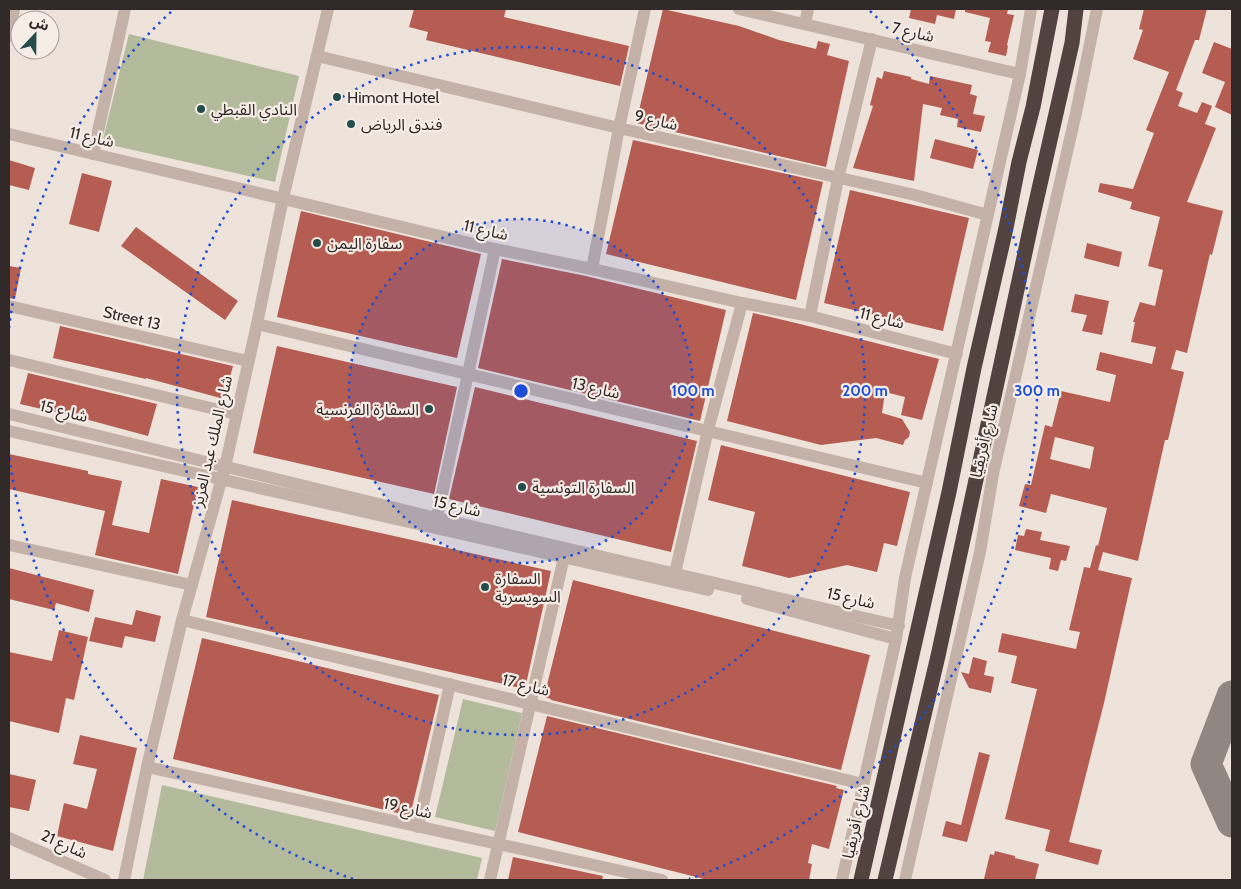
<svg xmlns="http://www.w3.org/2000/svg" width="1241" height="889" font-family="Cabin,'Noto Sans Arabic',sans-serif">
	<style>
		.green { fill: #b4bb9d }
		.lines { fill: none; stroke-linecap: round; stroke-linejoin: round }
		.taxiway { stroke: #908682; stroke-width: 31 }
		.building { fill: #b55d52; fill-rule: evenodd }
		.minor { stroke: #c4b2a9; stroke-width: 12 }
		.highway { stroke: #524340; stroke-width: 15 }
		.ring { fill: none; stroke: #1d4ed8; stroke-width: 2.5; stroke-dasharray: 2.5 5 }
		.poi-dot { fill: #234e4b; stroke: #f6ede7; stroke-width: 2 }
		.labels { text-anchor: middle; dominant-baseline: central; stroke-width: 4.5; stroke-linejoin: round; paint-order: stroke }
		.street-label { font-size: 16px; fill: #322a28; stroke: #f6ede7 }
		.poi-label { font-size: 16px; fill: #322a28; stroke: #f6ede7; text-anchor: start }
		.centre { fill: #1d4ed8; stroke: #f6ede7; stroke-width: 2.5 }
		.ring-label { font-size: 15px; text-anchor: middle; font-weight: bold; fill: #1d4ed8; stroke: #f6ede7; stroke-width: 4.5; stroke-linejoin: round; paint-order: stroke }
	</style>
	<rect width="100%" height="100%" fill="#eee3db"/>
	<g class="green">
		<path d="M129,34L299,76L275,182L102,143Z"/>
		<path d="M463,699L522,713L495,831L435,817Z"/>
		<path d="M162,785L482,858L477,880H143Z"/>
	</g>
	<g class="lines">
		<path class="taxiway" d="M1232,696L1206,764L1232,822"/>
	</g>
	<g class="building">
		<path d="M414,9H506L504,17L629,46L620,86L426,40L428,32L409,27Z"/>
		<path d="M663,9L739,26L779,40L816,49L818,41L830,44L827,55L849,61L826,167L636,123Z"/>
		<path d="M911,9H956L954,19L937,15L935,24L909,18Z"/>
		<path d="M965,9H1008L1007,14L1014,15L1007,45L1008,46L1006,56L988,52L991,42L985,41L990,18L965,12Z"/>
		<path d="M1144,9H1207L1199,40H1195L1176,90L1183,93L1178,106L1197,113L1202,102L1212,106L1205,124L1216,128L1187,202L1223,211L1212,255L1210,254L1187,353L1176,350L1171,369L1184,372L1168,440H1165L1138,561L1103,552L1098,570L1132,578L1104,703L1069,842L1102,850L1098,865L1045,851L1050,830L1005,819L1037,689L1011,683L1017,656L998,652L1002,633L1076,649L1080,632L1069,630L1084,567L1090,568L1096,545L1098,546L1107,508L1051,494L1046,513L1019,506L1025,484L1031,485L1045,425L1052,427L1061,391L1110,402L1116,375L1096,370L1100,352L1152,364L1156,347L1131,342L1135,322H1133L1140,302L1155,306L1163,270L1148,266L1160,217L1130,209L1132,202L1098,192L1100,183L1133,189L1154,133L1146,130L1169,72L1133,59L1143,30L1139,29ZM1055,437L1094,447L1090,469L1050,459Z"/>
		<path d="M1214,42L1232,49V115L1215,107L1225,82L1202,73Z"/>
		<path d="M884,71L911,77V79L929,84L930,76L972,85L970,94L977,96L973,114L985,116L981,132L957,127L958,119L940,115L942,108L923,104L914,181L853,168L873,106L870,105L877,77L882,79Z"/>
		<path d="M935,139L978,150L973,169L930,158Z"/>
		<path d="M633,140L823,182L796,300L606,254Z"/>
		<path d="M9,160L35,168L29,190L9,185Z"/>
		<path d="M82,173L112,181L99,232L69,224Z"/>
		<path d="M850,190L969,218L943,331L824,303Z"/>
		<path d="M301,211L481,254L457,358L277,317Z"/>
		<path d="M136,227L238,301L225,320L121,246Z"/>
		<path d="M1087,243L1122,252L1119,267L1084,258Z"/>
		<path d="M502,259L586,276L726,310L700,421L478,368Z"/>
		<path d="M9,266L21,268L15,299L9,298Z"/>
		<path d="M1075,294L1109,301L1102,335L1082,331L1087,315L1071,312Z"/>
		<path d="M753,313L800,324L939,359L922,420L901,415L905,397L885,392L882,413L902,419L910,432L909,437L905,440L903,445L876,438L821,445L727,421Z"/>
		<path d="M60,326L233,366L224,399L146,378V379L53,358Z"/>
		<path d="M277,346L457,387L434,494L253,453Z"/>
		<path d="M28,373L157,404L148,436L85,419L20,404Z"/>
		<path d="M475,387L697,441L671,552L449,499Z"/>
		<path d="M721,445L910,492L897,546L884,543L877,572L847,565L789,578L742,566L755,512L708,500Z"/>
		<path d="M9,454L88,471V474L122,481L112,525L149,533L161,479L198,487L178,574L95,555L105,511L9,489Z"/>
		<path d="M232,500L551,571L525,689L206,617Z"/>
		<path d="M1026,529L1042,532L1040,540L1070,546L1066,561L1061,560L1058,571L1049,569L1051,558L1015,550L1018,535L1024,536Z"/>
		<path d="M9,568L94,590L89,612L56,603L54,610L9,599Z"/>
		<path d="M573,580L870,655L841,770L551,700V699L544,697Z"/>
		<path d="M136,610L161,616L155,642L125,636L122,648L89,641L95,617L132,625Z"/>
		<path d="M59,630L88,637L74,700L66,698L59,733L9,721V652L52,661Z"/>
		<path d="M202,638L439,695L410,816L173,759Z"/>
		<path d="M973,657L987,661L984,675L994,677L991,693L969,688L961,672L969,674Z"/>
		<path d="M547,716L837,786L836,788L844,790L829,849L812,844L808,863L812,864L809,880H708L518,832Z"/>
		<path d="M80,735L137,748L113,851L57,836L64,803L87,809L97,769L73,764Z"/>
		<path d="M979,752L990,755L967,842L942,836L946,821L961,825Z"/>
		<path d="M9,774L36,780L29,811L9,807Z"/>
		<path d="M995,851L1015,856V858L1039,864L1035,880L984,879L990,854L994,855Z"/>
		<path d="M513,857L603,876L602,880H508Z"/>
	</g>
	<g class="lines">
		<g class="minor">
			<path d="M739,9L1020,74"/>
			<path d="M805,24L808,9"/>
			<path d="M9,36L14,9"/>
			<path d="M317,56L619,128L915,195L988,215"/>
			<path d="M9,134L495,249L592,269L742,303L810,316L957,354"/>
			<path d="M93,154L125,9"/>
			<path d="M592,269L619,128L645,9"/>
			<path d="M9,306L248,361"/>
			<path d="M810,316L838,179L872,39"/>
			<path d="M257,324C480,379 704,429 927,483"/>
			<path d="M9,360L236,414"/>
			<path d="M9,414L436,518L899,626"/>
			<path d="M9,431L708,590"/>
			<path d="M435,526L495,249"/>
			<path d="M9,545L192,585"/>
			<path d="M675,573L708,430L742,303"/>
			<path d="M747,599L896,639"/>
			<path d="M182,620L863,784"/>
			<path d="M147,767L662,880"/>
			<path d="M418,827L450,684"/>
			<path d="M9,838L105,880"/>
			<path d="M124,880L147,767L182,620L225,467L257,324L283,198L328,9"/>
			<path d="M490,880L564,557"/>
			<path d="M842,880L896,639L905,578L1020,74L1031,9"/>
			<path d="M905,880L980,552L993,474L1076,113L1097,9"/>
		</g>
		<g class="highway">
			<path d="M861,880L949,492L974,368L1006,228L1019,162L1033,107L1052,9"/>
			<path d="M885,880L938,656L1034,211L1072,43L1076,9"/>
		</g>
	</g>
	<circle cx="521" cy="391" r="172" fill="#1d4ed8" fill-opacity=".12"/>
	<g class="ring">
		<circle cx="521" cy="391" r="172"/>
		<circle cx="521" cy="391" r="344"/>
		<path d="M353 879A516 516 0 0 1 9 454M9 328A516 516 0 0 1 172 11M870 11A516 516 0 0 1 689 879"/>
	</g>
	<g class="poi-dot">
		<circle cx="337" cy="97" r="5"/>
		<circle cx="201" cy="109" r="5"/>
		<circle cx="351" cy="124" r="5"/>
		<circle cx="317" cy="243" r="5"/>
		<circle cx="429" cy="409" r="5"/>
		<circle cx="522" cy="487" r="5"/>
		<circle cx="485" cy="587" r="5"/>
	</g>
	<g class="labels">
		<g class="street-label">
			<text transform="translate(913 32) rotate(13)">شارع 7</text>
			<text transform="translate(656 120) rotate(13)">شارع 9</text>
			<text transform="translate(92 137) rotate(13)">شارع 11</text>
			<text transform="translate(486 230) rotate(13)">شارع 11</text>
			<text transform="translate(132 318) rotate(13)">Street 13</text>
			<text transform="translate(882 318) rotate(14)">شارع 11</text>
			<text transform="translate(596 388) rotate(13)">شارع 13</text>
			<text transform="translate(64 411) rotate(14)">شارع 15</text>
			<text transform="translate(212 441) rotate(-77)">شارع الملك عبد العزيز</text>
			<text transform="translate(984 441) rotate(-77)">شارع أفريقيا</text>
			<text transform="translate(457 506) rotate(13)">شارع 15</text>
			<text transform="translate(851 598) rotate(13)">شارع 15</text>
			<text transform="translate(526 685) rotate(14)">شارع 17</text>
			<text transform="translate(408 808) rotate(12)">شارع 19</text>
			<text transform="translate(856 822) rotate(-77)">شارع أفريقيا</text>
			<text transform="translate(64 844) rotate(24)">شارع 21</text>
		</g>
		<g class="poi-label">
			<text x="347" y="97">Himont Hotel</text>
			<text x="211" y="109">النادي القبطي</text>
			<text x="361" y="124">فندق الرياض</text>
			<text x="327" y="243">سفارة اليمن</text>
			<text x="419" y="409" text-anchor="end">السفارة الفرنسية</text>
			<text x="532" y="487">السفارة التونسية</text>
			<text x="495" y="578">السفارة<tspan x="495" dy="18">السويسرية</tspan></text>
		</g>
	</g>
	<circle cx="521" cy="391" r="8" class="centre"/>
	<g class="ring-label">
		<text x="693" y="396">100 m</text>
		<text x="865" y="396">200 m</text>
		<text x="1037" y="396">300 m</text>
	</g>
	<rect width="1241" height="889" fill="none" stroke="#322a28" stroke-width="20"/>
	<g transform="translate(35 35) rotate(22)"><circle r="24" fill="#f6ede7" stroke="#a89f9b"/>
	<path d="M0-4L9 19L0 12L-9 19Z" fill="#234e4b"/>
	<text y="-8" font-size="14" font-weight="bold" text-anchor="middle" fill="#322a28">ش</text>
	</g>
</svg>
